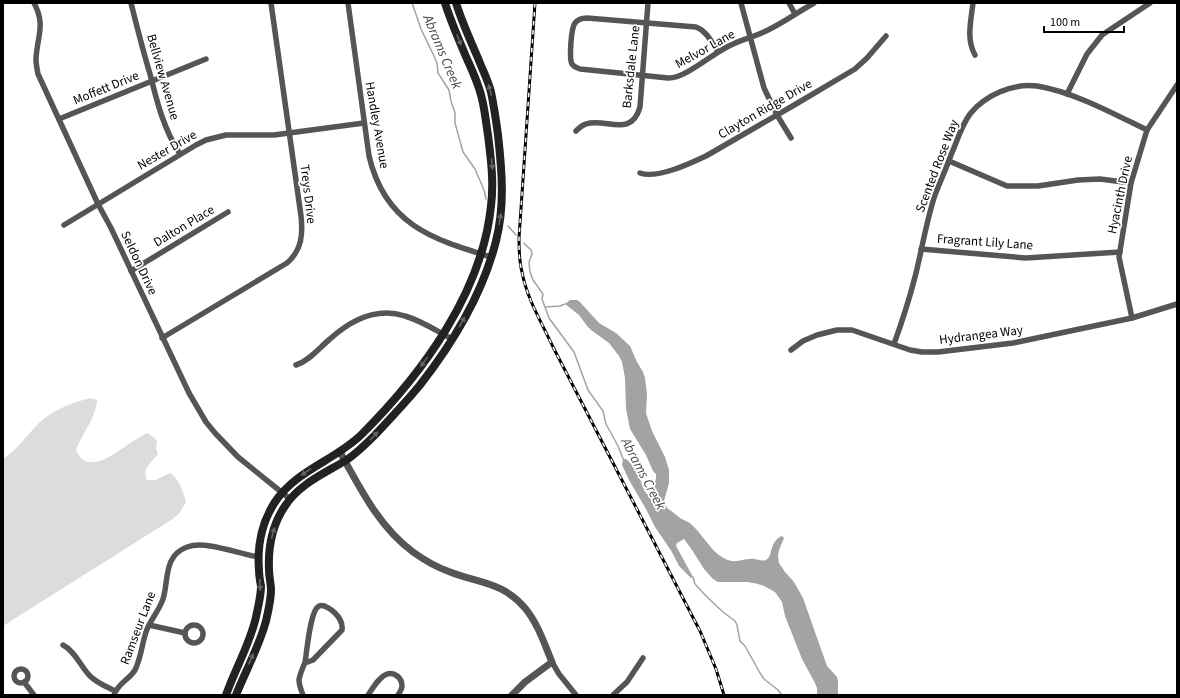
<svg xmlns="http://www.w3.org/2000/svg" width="1180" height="698" font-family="'Source Sans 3',sans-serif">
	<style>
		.green { fill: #dcdcdc }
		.water { fill: #a3a3a3 }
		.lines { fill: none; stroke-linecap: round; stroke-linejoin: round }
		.stream { stroke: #a3a3a3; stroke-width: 1.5 }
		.minor { stroke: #555; stroke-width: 5.5 }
		.tertiary { stroke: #555; stroke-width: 7 }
		.secondary { stroke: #222; stroke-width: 8 }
		.rail-casing { stroke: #000; stroke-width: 3 }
		.rail { stroke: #fff; stroke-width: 1.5; stroke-dasharray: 4.5; stroke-linecap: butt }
		.oneway { fill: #646464 }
		.labels { text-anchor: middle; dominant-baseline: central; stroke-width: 3.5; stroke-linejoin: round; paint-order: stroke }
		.street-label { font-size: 13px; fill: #000; stroke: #fff }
		.water-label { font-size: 14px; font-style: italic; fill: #444; stroke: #fff }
	</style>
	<rect width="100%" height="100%" fill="#fff"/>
	<path class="green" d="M90,398L97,400C95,421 83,431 76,450C77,452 79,456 81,458C94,470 115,453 126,446C132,441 140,437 147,433L153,437L157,441L156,449L158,454C152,462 141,469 147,480H155L170,473C178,477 184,493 186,502L179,514L171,520L3,626V459C18,449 26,436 38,424C52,410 71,403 90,398Z"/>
	<path class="water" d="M570,300H577L580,302L599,323L616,333L630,346L637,362L643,372L645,378L647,394L646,413L652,431L665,457L669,470V483L664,501L665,505L668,509C672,511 676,515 680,518C685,521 690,522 693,526C705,537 714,558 732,561C738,562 744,559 750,559C755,558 761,562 766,560C773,557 769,541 782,536L784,538L779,550L778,556L779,563L785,572L794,582L803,598L827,666L837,677L838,681V695H817V688L815,683L802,659L785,616L782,602L775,592L764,586L758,584L748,582H718L713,579L704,569L692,550L684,539L677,543L676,546L693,577L691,578L679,566L672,552L655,527L646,509L629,480L622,465L623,459H626C632,464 637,472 640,479C642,484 643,490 647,494L649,495C653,491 657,479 656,474L653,471L646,455L630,429L626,409L625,378L622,362L619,356L609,343L591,330L587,326L579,315L565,304Z"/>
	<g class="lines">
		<g class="stream">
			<path d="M412,3L421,29L434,56L437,63L438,73L449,90L451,101L455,113V123L463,152L475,169L484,190L486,199"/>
			<path d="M508,226L516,235"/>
			<path d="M524,243L531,250L532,254L529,262L530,272L533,280L543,294L542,299L549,318L574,352L588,390L603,411L606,424L618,446L624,461"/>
			<path d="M546,307L560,306L565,304"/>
			<path d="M693,577L695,584L706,596L723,612L735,621L737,625L740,641L745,646L760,673L764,679L778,690L782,695"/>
		</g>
		<g class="minor">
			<path d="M34,3C46,25 37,37 36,59C36,64 37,69 38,74L98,204L111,228L189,393L206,422L215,433L238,457L290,499"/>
			<path d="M131,3C137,27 143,51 150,74C157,102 164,130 180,154"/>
			<path d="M348,3L369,156C385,224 431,239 491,257"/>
			<path d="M741,3L764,88L777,115L791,138"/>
			<path d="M789,3L795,14"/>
			<path d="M973,3C971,21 966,39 975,55"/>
			<path d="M718,52C712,43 707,31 696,27L587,18C582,18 578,19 575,23C571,28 569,59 572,64C574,67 577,68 580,69L668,78C684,79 711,55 727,47C739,40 754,37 766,31C783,23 798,12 814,3"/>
			<path d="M1067,94L1087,54L1102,35L1150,3"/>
			<path d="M59,119L206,59"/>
			<path d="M576,131C579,128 582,125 586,124C605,117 631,139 640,107L648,3"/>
			<path d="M949,161L1007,186H1038L1078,180L1100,179L1131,183"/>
			<path d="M640,173C657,179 689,164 706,156L796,104L855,69L867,58L886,36"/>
			<path d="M64,225L196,145L206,140L226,135H274L364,123"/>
			<path d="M921,249L1026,258L1120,252"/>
			<path d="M131,271L228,212"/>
			<path d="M1132,318L1119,257L1131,183L1147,130L1177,85"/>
			<path d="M162,338L287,263C302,250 303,234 301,216L271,3"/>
			<path d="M894,344C902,322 909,300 915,277C922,250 926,222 935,195C940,182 946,169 951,155C957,142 961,126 970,114C985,95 1013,83 1037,86C1074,92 1114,114 1147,130"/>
			<path d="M791,350L803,341L817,335L837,330H852L910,350L922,352H938L1013,343L1132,318L1177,304"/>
			<path d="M296,365C309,361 319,348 330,339C351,320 377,307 405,316C422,321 437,331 452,339"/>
			<circle cx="194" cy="634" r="9"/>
			<path d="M149,625L185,633"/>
			<path d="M63,645C75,651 81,667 90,676C97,683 107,687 115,691"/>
			<path d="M552,662L559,674L576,695"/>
			<circle cx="21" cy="676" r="7"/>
			<path d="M24,682L34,695"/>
			<path d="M114,695C118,683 129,680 135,670C141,658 142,644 146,632C150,620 159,611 163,599C169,580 163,556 187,547C206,540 238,554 259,557"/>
			<path d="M303,695C301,690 299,685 299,680C300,673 303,668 305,662C307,652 310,610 319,606C324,604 332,610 335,613C340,618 343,623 342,630L313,660L305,663"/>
			<path d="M368,695C373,688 379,677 387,674C395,672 402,678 402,686C402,689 400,692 398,695"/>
			<path d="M613,695L627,682L643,658"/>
		</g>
		<path class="tertiary" d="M340,452C360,488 379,527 413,552C424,560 436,567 450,572C478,583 503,582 525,608C538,624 544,643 552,662L525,682L512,695"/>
		<g class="secondary">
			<path d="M226,695C235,669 250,644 256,617C258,607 261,596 261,586C260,581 259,575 259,570C257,546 262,522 275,502C296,470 336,460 362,434C422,374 482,293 491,206C494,182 491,159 488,135C486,123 485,111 482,99C479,85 473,72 467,59C459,40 451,22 445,3"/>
			<path d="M236,695C246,670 259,647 266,621C268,612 271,600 271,590C271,583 269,577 269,570C268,547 272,525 285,506C300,483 326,473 348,459C358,452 367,443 375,435C390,419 406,402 420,385C452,344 483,293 496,241C505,206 502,171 498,135C496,120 494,106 491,92C488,80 482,69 478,58C470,40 462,22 456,3"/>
		</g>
		<g class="rail-casing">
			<path id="rail" d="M535,3L519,238C519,250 519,261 522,272C527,299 542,323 553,347L700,631L716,669L724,695"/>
		</g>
		<use href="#rail" class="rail"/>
	</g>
	<defs><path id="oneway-solid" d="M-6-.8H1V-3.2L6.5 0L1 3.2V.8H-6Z"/></defs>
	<g class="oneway">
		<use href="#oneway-solid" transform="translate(459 40) rotate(68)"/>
		<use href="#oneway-solid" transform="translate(490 90) rotate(-105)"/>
		<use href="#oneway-solid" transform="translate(492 164) rotate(84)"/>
		<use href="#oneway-solid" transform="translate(500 219) rotate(-81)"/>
		<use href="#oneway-solid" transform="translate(462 322) rotate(-61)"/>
		<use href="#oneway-solid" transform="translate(424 362) rotate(125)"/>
		<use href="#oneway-solid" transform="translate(374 436) rotate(-46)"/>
		<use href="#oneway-solid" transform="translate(306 472) rotate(146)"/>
		<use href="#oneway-solid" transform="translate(273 533) rotate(-75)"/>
		<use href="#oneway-solid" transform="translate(260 585) rotate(88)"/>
		<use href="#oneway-solid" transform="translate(251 659) rotate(-67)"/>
	</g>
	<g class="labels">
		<g class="street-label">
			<text transform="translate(705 49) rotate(-29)">Melvor Lane</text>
			<text transform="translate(631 67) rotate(-84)">Barksdale Lane</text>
			<text transform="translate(163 77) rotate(74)">Bellview Avenue</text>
			<text transform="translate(106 88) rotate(-22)">Moffett Drive</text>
			<text transform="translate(765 109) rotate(-30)">Clayton Ridge Drive</text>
			<text transform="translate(377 125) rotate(80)">Handley Avenue</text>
			<text transform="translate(167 150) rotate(-30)">Nester Drive</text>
			<text transform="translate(937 166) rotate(-69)">Scented Rose Way</text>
			<text transform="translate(308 194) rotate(83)">Treys Drive</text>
			<text transform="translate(1120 195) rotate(-78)">Hyacinth Drive</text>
			<text transform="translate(184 226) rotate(-31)">Dalton Place</text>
			<text transform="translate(985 242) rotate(4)">Fragrant Lily Lane</text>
			<text transform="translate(139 263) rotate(65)">Seldon Drive</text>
			<text transform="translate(981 335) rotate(-7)">Hydrangea Way</text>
			<text transform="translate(138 628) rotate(-69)">Ramseur Lane</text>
		</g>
		<g class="water-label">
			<text transform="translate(442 52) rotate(67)">Abrams Creek</text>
			<text transform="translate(643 474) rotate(62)">Abrams Creek</text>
		</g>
	</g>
	<rect width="1180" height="698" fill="none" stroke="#000000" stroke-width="8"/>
	<path d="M1044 26v6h80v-6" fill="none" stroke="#000000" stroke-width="2"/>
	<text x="1050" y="26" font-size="12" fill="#000000" stroke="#ffffff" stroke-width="3" paint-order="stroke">100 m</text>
</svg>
